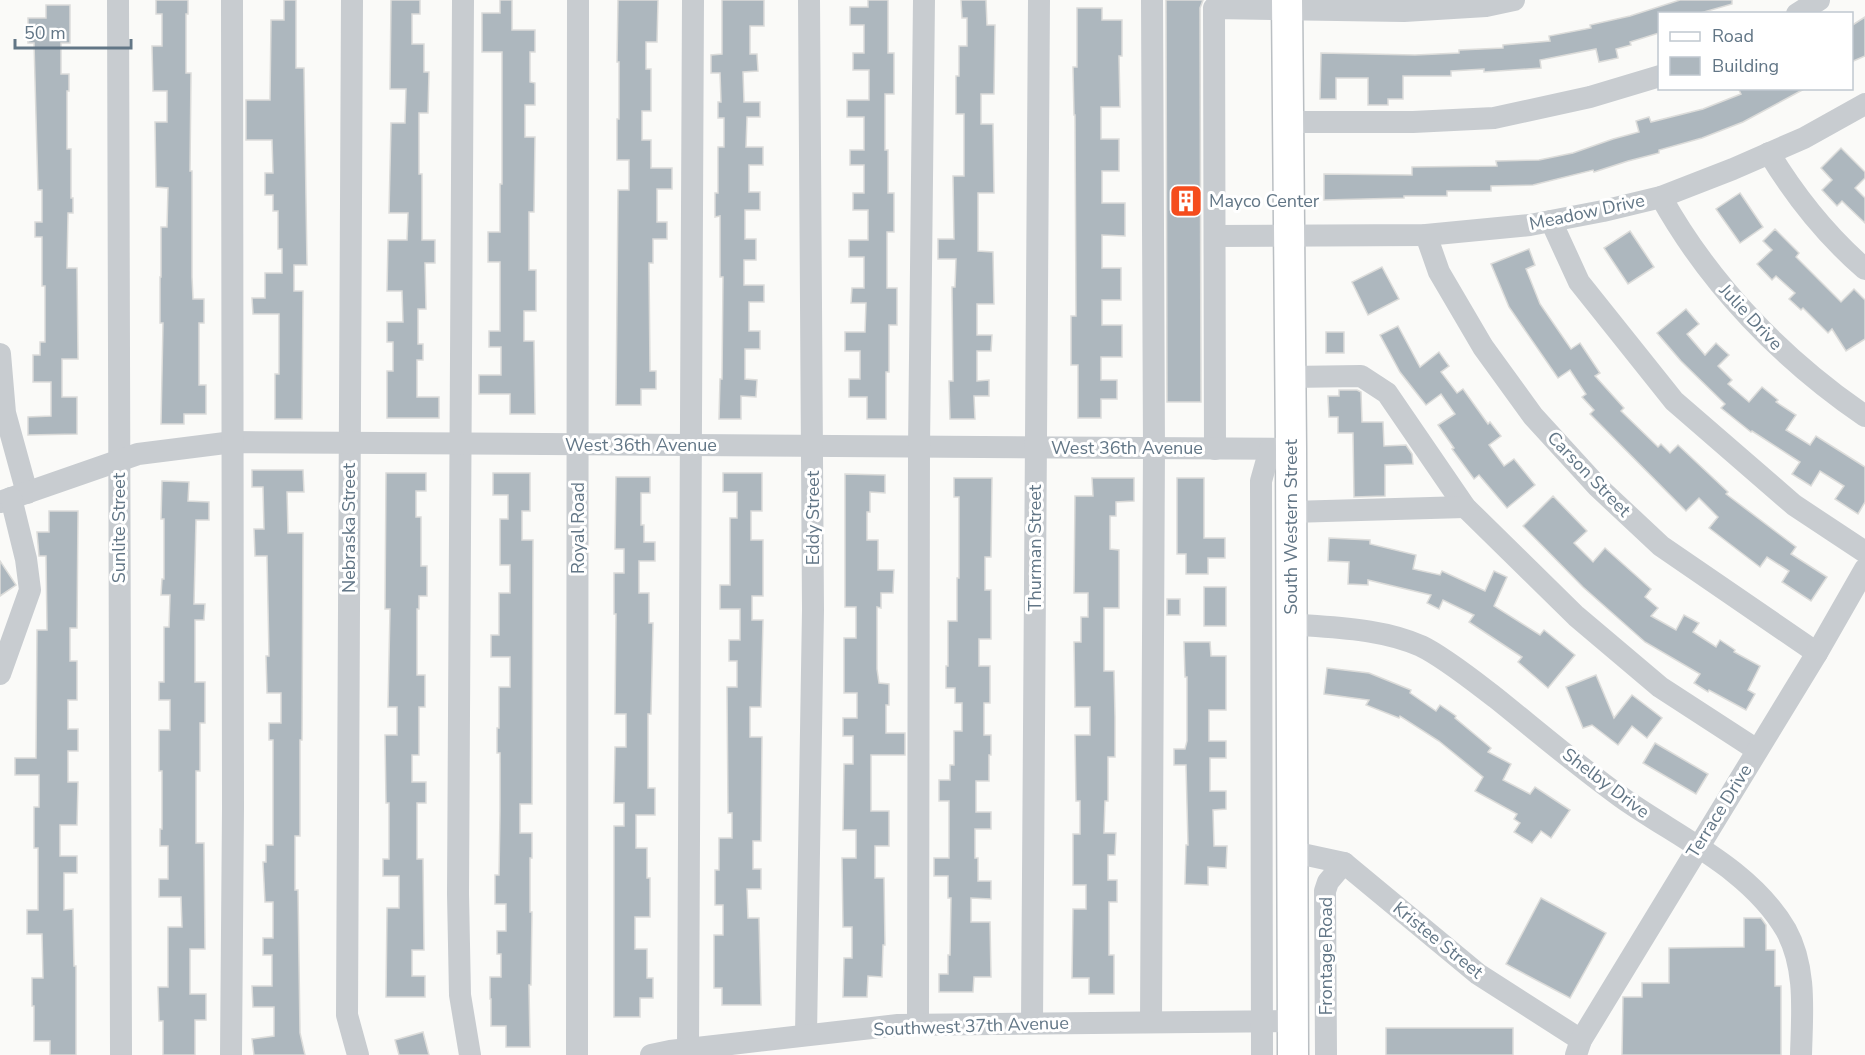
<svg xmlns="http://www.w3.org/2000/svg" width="1865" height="1055" font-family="'Nunito Sans',sans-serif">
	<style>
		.building { fill: #adb7be; stroke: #dcdcda; stroke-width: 1.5 }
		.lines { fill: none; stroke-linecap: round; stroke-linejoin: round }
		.major-casing { stroke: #babfc3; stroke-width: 33 }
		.minor { stroke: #c8ccd0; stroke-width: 22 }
		.major { stroke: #fff; stroke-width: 30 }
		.labels { text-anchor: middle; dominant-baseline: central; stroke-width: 6; stroke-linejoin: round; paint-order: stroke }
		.poi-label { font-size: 18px; fill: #627686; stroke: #fff; text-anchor: start }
		.street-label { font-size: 18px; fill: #627686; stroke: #fff }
	</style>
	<rect width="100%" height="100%" fill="#fafaf8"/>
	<g class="building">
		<path d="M156,0H188V14H186V73H191L190,171H192V277L193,299H204V323H199V385H206V414H184V424H161L163,323H160V277H161V227H167L168,188L156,187L155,122H167V91H153L152,46H162V14H156Z"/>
		<path d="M284,0H296V68H304L307,265H294V291H303L302,419H275V374H279V314H253L252,298H265V273H282V249H278V211H273V195H265V173H273L272,140H246V100H270L271,20H284Z"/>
		<path d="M391,0H420V14H412V44H424V72H429L428,113H419V174H422V240H435V263H425L426,309H418V344H423V360H417V397H439V418H387V371H393V342H387V322H403L402,291H387L388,240H407L408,213H389L391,123H405L406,89H390Z"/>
		<path d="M500,0H512V30H535V52H530V82L535,83V105H525V137H535L534,212H529V270H536V311H524V341H534L535,414H510V394H479V375H501V347H489V331H500V262H488V232H500V184H502V52H482V13H500Z"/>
		<path d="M618,0H658L657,42H646V69H651V111H642V140H651V168H672V189H657V222H667V239H653V263H649L650,371H656V389H641V405H616L618,190H629V160H617V119H619V62H617Z"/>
		<path d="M722,0H764V26H750V54H757L758,71L743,72L744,102H760V117H747L746,147H763V165H749V192H760V210H745V239H756V260H744V285H764V302H749V331H760V349H745V379L757,380L756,397L741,396V419H719L720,379H722L723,277H720V216L715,217V193H718V147H724V118H718V102H721L720,73H711V55L722,54Z"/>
		<path d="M868,0H888V53H894V94H885V150H888V193H894V232H887V288H897V325H889V372H886V419H867V397H849V379H860V351H845V332H865L866,303H851L852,288H864V257H849V240H868V210H853V193H864V165H850V150H864V117H847V100H869V70H853V53H864V25H850V7H868Z"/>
		<path d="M961,0H986L987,25H995L994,94H981V124H993L994,193H978V251L993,252L994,304H977V335H992L991,351H977V381L989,380V396H974L975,419H950L949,381H953L952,287H955L956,259H938V239H954L953,176H964V114H956V76H959V46H967V18H962Z"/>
		<path d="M1166,0H1203L1200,8L1201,402H1167Z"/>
		<path d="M1680,0H1732V4L1697,14H1659V33L1630,42L1631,45L1616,49L1618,58L1599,62L1596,49L1540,60L1541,68L1484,72V69L1451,71V76H1403V99H1388V105H1368V78H1336V99H1320L1321,53L1415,55L1459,53V50L1503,48V45L1550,41L1549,36L1591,28L1590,25L1630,16Z"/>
		<path d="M46,5H70V43H61V74H69V91H67V149H71V198H73V213H68L67,268H77L78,359H62V397H77V434L28,435V417L51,416V382H33V355H40V342H45V286H42V237H35V222H42V190H38L34,43H28V18H46Z"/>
		<path d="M1077,8H1102V20H1122V56H1119L1120,107H1101V139H1119V171H1102V203H1125V236L1102,235V268H1121V300H1102V325H1122V357H1101V380H1117V399H1101V418H1078V365H1071V316H1076L1075,115H1074L1073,67H1077Z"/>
		<path d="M1865,17V56L1851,62V26Z"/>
		<path d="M1738,88H1806L1743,122L1702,138L1659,150V153L1628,161L1594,172L1593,170L1533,185L1491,186V191H1447V196H1404V198L1324,200V174L1412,175V167L1497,166L1496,161L1539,160L1573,153L1613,139L1639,132L1636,121L1649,117L1651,122L1703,109L1741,94Z"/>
		<path d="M1841,148L1865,172V178L1855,188L1865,198V223L1842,201L1837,206L1822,190L1832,180L1821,168Z"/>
		<path d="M1740,193L1763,227L1740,243L1716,209Z"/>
		<path d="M1775,229L1799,253L1796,257L1841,302L1854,289L1865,300V339L1846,351L1832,329L1828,333L1803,308L1801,310L1789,299L1795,293L1776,276L1772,280L1757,264L1772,250L1763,241Z"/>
		<path d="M1630,231L1654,267L1628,284L1604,248Z"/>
		<path d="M1529,249L1535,265L1526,269L1540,304L1571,349L1580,343L1600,373L1595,376L1624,408L1621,411L1658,447L1661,444L1670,453L1678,445L1728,492L1726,494L1796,547L1791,554L1827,577L1811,601L1782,582L1789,571L1767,557L1760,567L1709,528L1718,517L1699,498L1686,511L1590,414L1594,410L1582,397L1586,394L1570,370L1558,378L1509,307L1491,264Z"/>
		<path d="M1382,267L1399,299L1368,315L1352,282Z"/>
		<path d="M1686,309L1699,324L1687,334L1705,355L1716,343L1729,355L1718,366L1732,380L1728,384L1749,402L1762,387L1778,400L1776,402L1796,415L1786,430L1810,445L1816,436L1865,467V502L1858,514L1835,499L1844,486L1820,471L1811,486L1792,474L1800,462L1752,431L1751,432L1721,408L1725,404L1681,361L1657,333Z"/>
		<path d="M1398,326L1420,367L1439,352L1449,366L1441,372L1457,393L1463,389L1488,424L1490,422L1501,436L1489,445L1504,466L1514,459L1535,485L1507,508L1479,475L1474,479L1452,449L1454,448L1438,425L1455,414L1441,394L1426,405L1400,372L1380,335Z"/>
		<rect x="1326" y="332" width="18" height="21"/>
		<path d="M1339,390H1357L1361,392L1362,422H1383L1384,446L1406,445L1412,454L1413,464L1385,465V496L1354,497L1353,433H1338V417H1329L1328,396H1339Z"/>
		<path d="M252,470H303L304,492H287L288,533H303L302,740H300V836H295V890H298L300,1033L305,1055H254L252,1039L274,1036V1007H253L252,986H272V955H263V938H273V902H265L263,862H266V845H273V740H269V723H281V693H267L266,656H269L267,556H255L254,529H264L263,487H252Z"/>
		<path d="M386,473H426V491H416V517H421V566H427V596H419V609H417V675H425V707H419V755H412V782H426V803H417V859H423L424,950H412V976H425V997H386L387,908H399V876H383V859H389V803H386L385,735H397V707H388L390,609H385Z"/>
		<path d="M493,473H530V511H522V540H533L532,804H520V833H532V858H530V912H532L531,985H529L530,1047H506V1026H491V999H490V977H501V954H497V931H506V904H495V875H499L500,812V753H497V728H499V687H510V657H491V635H499V593H510V565H500V519H508V495H493Z"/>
		<path d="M723,473H762V511H751V540H763V596H752V620H763L761,707H750V737H762L761,841H753V869H761V889H747L748,918H759L761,1005H722V988H714V935H723V905H715V870H719V838H732V813H728L727,687H737V661H729V640H740V609H720V585H730V518H737V492H723Z"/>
		<path d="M845,474L885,475V493L870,492V512H867V540H878V570H894L893,593H881V608L877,607V669L879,683L889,684V705H886V733H905V755H871V811H889V846H875V878H884L885,945H883L882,977L868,976L867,997H843L844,958H852V927H843L842,858H856V830H843L844,764H853V736H843V718H857V693H844V638H856V607H845Z"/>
		<path d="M616,477H650V493H641V525H644V542H655V561H639V593H649V623H653L651,714H648V788H655V815H636V848H647V878H650V917H635V949H647V978H653V998H640V1017H614V826H624V803H614L615,747H626V714H615L616,614H614V573H624V549H615Z"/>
		<path d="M954,478H992L991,557H985V590H991V639H979V666H990V703H984V735H991V755H989V781H976V812H991V829H975V858H978V881H991V899L971,898V922H990L991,977H974L973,992H939V974H948V955H950L951,898H948V876H934V858H949V801H939V780H950V765H954V731H962V703H955V688H946V666H948V621H957V578H959V497H954Z"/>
		<path d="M1092,478H1134V501L1116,502V516H1110V549L1119,550V608H1104V671H1114L1115,717V757H1108V801H1105L1104,833H1116L1115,855H1108V880H1117V902H1109V955H1114V994H1089V978H1072L1073,909H1086V885H1073V834H1080V801H1076L1075,735H1090V707H1075L1074,642H1081V617H1088V593H1074L1075,496H1093Z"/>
		<path d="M1177,478H1204V538H1225V558H1208V574H1186V554H1177Z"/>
		<path d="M162,481L189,482L188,501L209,502V520H196L194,604H205L204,620H195V682H205V723H200V771H196V843H204L205,949H190V994H206V1020H195V1055H163V1021H159L158,987H168V927H182L181,897H159V879H168V846H160V829H162V771H159V730H170V700H159V682H164V627H169L170,595H161L162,579H164V519H161Z"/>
		<path d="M1553,496L1587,531L1574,543L1593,562L1605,548L1651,589L1645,597L1658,608L1651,616L1676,630L1684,615L1699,623L1693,632L1716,647L1720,640L1735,650L1734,652L1760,666L1748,690L1755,694L1746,710L1709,690L1708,692L1694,683L1700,674L1645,642L1583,587L1523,526Z"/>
		<path d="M49,511H78L77,628H70V661H77V700H68V729H78V751H68V782H78L77,825H60V856H77V873H64V910L73,909L74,966H76V1055H50V1041H34V1006H32V978H43L42,934H27V910H38V848H34V807H39V775H15V758H36L37,630H47L46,556H39L37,532H49Z"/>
		<path d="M1329,538L1370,540V544L1416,555L1413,569L1440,575L1442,571L1485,591L1494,571L1507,577L1494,606L1540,635L1544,630L1575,655L1548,688L1518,662L1522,657L1469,622L1474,615L1443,600L1439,609L1427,603L1431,595L1368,580V585L1348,584L1349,562L1328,561Z"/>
		<path d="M0,561L16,585L0,596Z"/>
		<rect x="1204" y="587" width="22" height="39"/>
		<rect x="1167" y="599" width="13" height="16"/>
		<path d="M1184,642H1210L1211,656H1226V710H1209V741H1226V758H1210V791H1226V809L1213,810L1214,846H1227L1226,868L1208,867V885L1185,884L1186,845H1188L1186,765H1174V749H1185L1187,741V677H1185Z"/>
		<path d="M1327,668L1369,673L1411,690L1410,693L1436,711L1440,705L1456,716L1455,718L1491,748L1488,752L1511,764L1503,780L1530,794L1535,787L1570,810L1551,838L1541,831L1532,843L1514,832L1520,823L1514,819L1517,814L1475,791L1483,777L1439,741L1400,716L1399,718L1366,705L1369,700L1324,694Z"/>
		<path d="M1596,675L1614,718L1632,695L1662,718L1647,738L1632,726L1618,745L1592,725L1583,728L1566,687Z"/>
		<path d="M1655,743L1708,774L1696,794L1643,763Z"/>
		<path d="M1541,898L1606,933L1570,998L1506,964Z"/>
		<path d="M1744,918H1761L1766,925V950H1775V986H1781V1055H1622L1623,997H1642V983H1669V948L1744,947Z"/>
		<rect x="1386" y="1028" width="127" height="27"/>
		<path d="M423,1032L429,1055H399L395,1040Z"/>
	</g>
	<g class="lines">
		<g class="major-casing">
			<path id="major" d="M1287,0L1291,449L1293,1055"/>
		</g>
		<g class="minor">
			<path d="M118,0L121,1055"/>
			<path d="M352,0L347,1015L358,1055"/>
			<path d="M463,0L458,894L460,995L470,1055"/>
			<path d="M1797,14L1819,0"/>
			<path d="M1287,122H1413L1494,118L1590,97L1660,76"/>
			<path d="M1769,153C1795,196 1827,236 1865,269"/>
			<path d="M1661,197C1710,285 1782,359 1865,416"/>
			<path d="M1551,221L1579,282L1674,401L1794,505L1865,552"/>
			<path d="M1426,235L1439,272L1483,347L1533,416L1598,487L1661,546L1817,653"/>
			<path d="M1215,236L1426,235L1530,225L1603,211L1661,197L1733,169L1804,138L1865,104"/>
			<path d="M0,354L5,413L27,493"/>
			<path d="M1289,377L1361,376L1387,393L1465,507L1576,616L1660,687L1757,750"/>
			<path d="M1215,449L1214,8L1404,11L1486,6L1514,0"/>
			<path d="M0,502L138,454L233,442L1291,449"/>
			<path d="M1291,512L1465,507"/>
			<path d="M1292,624C1334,628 1381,628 1421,646C1444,657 1475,682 1496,698C1537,731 1578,766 1621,797C1677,837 1750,868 1786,930C1807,968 1802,1014 1801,1055"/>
			<path d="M0,674L30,590L26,559L11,498"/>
			<path d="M1293,852L1344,863L1478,974L1581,1040"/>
			<path d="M1151,1022L1154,449L1152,0"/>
			<path d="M1032,1023L1039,0"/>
			<path d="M918,1025L919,447L924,0"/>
			<path d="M806,1035L813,610L809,0"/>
			<path d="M688,1049L693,0"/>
			<path d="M231,1055L233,808L232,0"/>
			<path d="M577,1055L578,0"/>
			<path d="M651,1055L670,1051L898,1025L1293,1021"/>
			<path d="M1262,1055L1261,481L1270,449"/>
			<path d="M1326,1055L1325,891L1328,882L1344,863"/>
			<path d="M1576,1055L1581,1040L1817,653L1865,569"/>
		</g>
		<use href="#major" class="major"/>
	</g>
	<defs>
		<g id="building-square" transform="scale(1.725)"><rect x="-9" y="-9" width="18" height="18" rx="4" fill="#f54c1d" stroke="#fff"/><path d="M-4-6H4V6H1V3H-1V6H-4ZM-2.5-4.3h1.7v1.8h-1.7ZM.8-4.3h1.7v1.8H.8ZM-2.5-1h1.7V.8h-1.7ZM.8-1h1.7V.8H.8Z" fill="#fff"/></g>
	</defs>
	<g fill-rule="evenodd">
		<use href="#building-square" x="1186" y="201"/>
	</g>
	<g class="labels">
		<g class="poi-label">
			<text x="1209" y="201">Mayco Center</text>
		</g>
		<g class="street-label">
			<text transform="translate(1587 212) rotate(-12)">Meadow Drive</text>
			<text transform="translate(1751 317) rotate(47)">Julie Drive</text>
			<text x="641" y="445">West 36th Avenue</text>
			<text x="1127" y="448">West 36th Avenue</text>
			<text transform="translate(1589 474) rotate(46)">Carson Street</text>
			<text transform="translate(813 518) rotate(-90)">Eddy Street</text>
			<text transform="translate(1291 527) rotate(-90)">South Western Street</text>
			<text transform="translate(119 528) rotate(-90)">Sunlite Street</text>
			<text transform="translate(349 528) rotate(-90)">Nebraska Street</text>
			<text transform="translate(578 528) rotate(-90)">Royal Road</text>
			<text transform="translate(1035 548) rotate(-90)">Thurman Street</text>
			<text transform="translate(1606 783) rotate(37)">Shelby Drive</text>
			<text transform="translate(1719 811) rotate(-58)">Terrace Drive</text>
			<text transform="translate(1438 940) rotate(39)">Kristee Street</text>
			<text transform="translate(1326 956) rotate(-90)">Frontage Road</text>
			<text transform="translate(971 1026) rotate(-2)">Southwest 37th Avenue</text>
		</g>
	</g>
	<rect x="1658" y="12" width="195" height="78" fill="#ffffff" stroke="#c0c8cf" stroke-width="1.5"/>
	<rect x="1670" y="32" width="30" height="9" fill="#ffffff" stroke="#c0c8cf" stroke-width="1.5"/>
	<text x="1712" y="42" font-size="18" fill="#627686">Road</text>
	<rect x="1670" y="57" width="30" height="18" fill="#adb7be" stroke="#c0c8cf" stroke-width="1.5"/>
	<text x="1712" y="72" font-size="18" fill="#627686">Building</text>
	<path d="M15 39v9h116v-9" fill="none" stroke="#627686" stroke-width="3"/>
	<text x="24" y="39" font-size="18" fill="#627686" stroke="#ffffff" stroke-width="4.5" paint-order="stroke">50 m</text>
</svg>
